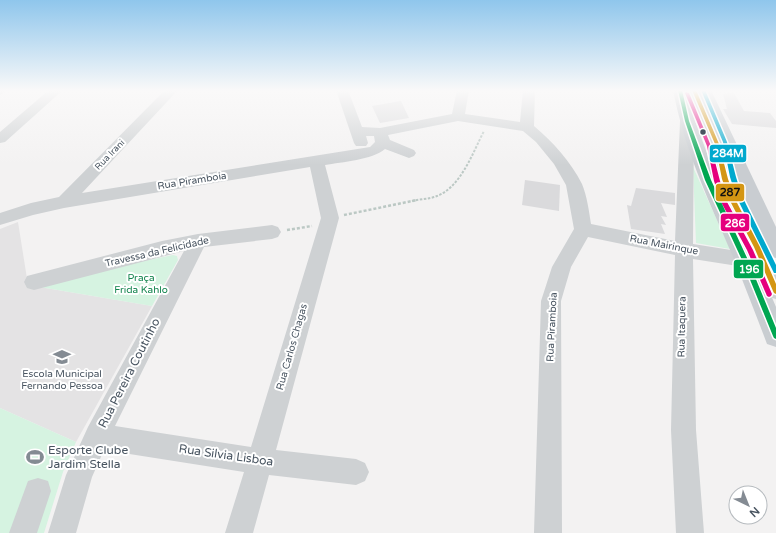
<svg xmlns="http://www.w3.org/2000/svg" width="776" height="533" font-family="'Varela Round',sans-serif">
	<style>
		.education { fill: #e4e3e4 }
		.green { fill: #d6f3e1 }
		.building { fill: #dadadc }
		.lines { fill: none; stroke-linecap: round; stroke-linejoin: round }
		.path-far1 { stroke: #bbc8c4; stroke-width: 2; stroke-dasharray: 2.5 1.5; stroke-linecap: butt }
		.path { stroke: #bbc8c4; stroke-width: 2.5; stroke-dasharray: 3 2; stroke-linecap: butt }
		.minor { fill: #ced1d3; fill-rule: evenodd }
		.major { fill: #c9cdd1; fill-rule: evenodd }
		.bus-1-casing { stroke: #fff; stroke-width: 3 }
		.bus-2-casing { stroke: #fff; stroke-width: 3 }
		.bus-3-casing { stroke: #fff; stroke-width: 3 }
		.bus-4-casing { stroke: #fff; stroke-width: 3 }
		.bus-1 { fill: #d49613; fill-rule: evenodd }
		.bus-2 { fill: #e5007d; fill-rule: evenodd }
		.bus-3 { fill: #00a9ce; fill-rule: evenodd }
		.bus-4 { fill: #00a651; fill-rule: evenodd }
		.bus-dot { fill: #485460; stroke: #fff; stroke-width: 1.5 }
		.labels { text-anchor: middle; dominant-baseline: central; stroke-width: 4; stroke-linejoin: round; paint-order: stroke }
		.far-street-label { font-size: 9px; fill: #485460; stroke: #fff }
		.street-label { font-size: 10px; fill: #485460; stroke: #fff }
		.park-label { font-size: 10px; fill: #11834c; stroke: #fff }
		.poi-label { font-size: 10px; fill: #485460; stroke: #fff }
		.near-street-label { font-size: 12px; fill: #485460; stroke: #fff }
		.near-poi-label { font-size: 12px; fill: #485460; stroke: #fff; text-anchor: start }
		.line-badge { stroke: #fff; stroke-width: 1.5 }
		.badge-label { font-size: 11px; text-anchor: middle; font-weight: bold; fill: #fff }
		.pale-badge-label { font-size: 11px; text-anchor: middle; font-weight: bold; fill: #111 }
	</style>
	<rect width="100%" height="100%" fill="#f3f2f2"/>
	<path class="education" d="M18,222L28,285L152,306L76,442L0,408V229Z"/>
	<g class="green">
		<path d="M693,167L730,249L696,243Z"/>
		<path d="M173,255L177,256L178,260L152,306L28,285Z"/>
		<path d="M0,408L76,442L63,472L44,533H0Z"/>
	</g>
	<g class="building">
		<path d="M731,93H734L744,111L770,113L776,121V128L732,124L723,109H727L723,94Z"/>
		<path d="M401,101L409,118L380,123L372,106Z"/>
		<path d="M525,180L560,185L559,211L522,205Z"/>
		<path d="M636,188L675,193V205L661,203L667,217L661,216L666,225L661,224L665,234L631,229L627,205L631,206Z"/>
	</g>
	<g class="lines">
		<path class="path-far1" d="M412,201C420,199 430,199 437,196C461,187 473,152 484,131"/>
		<g class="path">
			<path d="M344,215L417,200"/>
			<path d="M287,230L312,226"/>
		</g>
		<g class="minor">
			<path d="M0,90H8L0,95Z"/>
			<path d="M49,90H63L5,142L0,143V132Z"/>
			<path d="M165,90H178L82,193L370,147L375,142L374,136H366L368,143L366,146H356L354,143L336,90H348L362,127L380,128L452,114L457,90H469L465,114L520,122L523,90H535L534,126C553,142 571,162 582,184C587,196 589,211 591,224L675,241L680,121L682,118H692L694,121L693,244L750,253L724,199L717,179L710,144L688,90H700L724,144L733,179L740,199L776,269V299L769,297L757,269L693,259L696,430L704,533H676L671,430L675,255L588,237L571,267L561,301L562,533H534L541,301L552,267L574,229L566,185L554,164L536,142L523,131L458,121L388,135L390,140L414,150L416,153L414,156L409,158L385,149C372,160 342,162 325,165L339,218L276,450L356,459L365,463L369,472L365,481L356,485L269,475L253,533H225L244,472L104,450L92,477L76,533H48L66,475L88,427L184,251L34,290L27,288L24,282L27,276L162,241L198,234L272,225L278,227L281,232L278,237L272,239L204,247L115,426L251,447L321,218L310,167L64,208L33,215L0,225V213L31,203L59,197Z"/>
			<path d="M38,478L48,481L51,491L37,533H9L28,481Z"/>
		</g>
		<g class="major">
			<path d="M673,90H687L695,121L717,180L756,260L776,307V347L767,344L764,336C754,310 744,284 734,259C709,201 685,152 673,90Z"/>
			<path d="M697,90H711L776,227V258L768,256L765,250Z"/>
		</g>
		<g class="bus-1-casing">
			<path id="bus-1" d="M692,90H696L719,144L728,179L735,199L760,247L776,284V294L774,293L773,291L754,247L729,199L722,179L715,144Z"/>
		</g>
		<g class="bus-2-casing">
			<path id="bus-2" d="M686,92L689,93L711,146L720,181L727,202L753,250L772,294L771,296L769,297L767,296L747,250L721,202L714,181L707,146L685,93Z"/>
		</g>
		<g class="bus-3-casing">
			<path id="bus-3" d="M701,90H705L727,142L736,177L742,196L776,265V273H774L773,271L736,196L730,177L723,142Z"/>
		</g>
		<g class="bus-4-casing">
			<path id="bus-4" d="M678,90H682L689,121L711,180L748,260L776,328V339L774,338L773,336L742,260L705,180L685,121Z"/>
		</g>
		<use href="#bus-1" class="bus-1"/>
		<use href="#bus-2" class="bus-2"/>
		<use href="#bus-3" class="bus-3"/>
		<use href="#bus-4" class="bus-4"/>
	</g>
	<linearGradient id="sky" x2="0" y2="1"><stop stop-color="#8fc6ec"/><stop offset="0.55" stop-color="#faf9f9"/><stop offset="1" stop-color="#faf9f9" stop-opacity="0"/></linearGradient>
	<rect width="776" height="165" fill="url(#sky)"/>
	<defs>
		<g id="school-bare" transform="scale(1.38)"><path d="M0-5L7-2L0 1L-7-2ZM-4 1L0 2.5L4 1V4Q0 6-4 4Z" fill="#848b93" stroke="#fff" stroke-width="2.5" paint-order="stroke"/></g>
		<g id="stadium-bare" transform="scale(1.38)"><path d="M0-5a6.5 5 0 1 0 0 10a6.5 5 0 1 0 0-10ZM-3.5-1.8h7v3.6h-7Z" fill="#848b93" stroke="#fff" stroke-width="2.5" paint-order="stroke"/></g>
	</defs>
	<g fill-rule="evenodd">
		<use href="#school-bare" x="62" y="357"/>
		<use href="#stadium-bare" x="35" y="457"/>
	</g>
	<circle class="bus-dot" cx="703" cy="132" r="3.5"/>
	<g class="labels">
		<g class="far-street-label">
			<text transform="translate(110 155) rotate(-46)">Rua Irani</text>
		</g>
		<g class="street-label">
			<text transform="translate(192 181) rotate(-9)">Rua Piramboia</text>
			<text transform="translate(664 245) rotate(11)">Rua Mairinque</text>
			<text transform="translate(157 252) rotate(-13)">Travessa da Felicidade</text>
			<text transform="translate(552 327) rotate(-87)">Rua Piramboia</text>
			<text transform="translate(682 327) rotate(-89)">Rua Itaquera</text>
			<text transform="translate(292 347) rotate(-74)">Rua Carlos Chagas</text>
		</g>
		<g class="park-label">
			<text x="141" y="278">Praça<tspan x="141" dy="12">Frida Kahlo</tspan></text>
		</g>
		<g class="poi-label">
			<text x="62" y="374">Escola Municipal<tspan x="62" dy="12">Fernando Pessoa</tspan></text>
		</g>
		<g class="near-street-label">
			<text transform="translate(129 373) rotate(-63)">Rua Pereira Coutinho</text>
			<text transform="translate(226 455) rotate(8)">Rua Silvia Lisboa</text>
		</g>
		<g class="near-poi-label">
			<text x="48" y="450">Esporte Clube<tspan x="48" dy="14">Jardim Stella</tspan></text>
		</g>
	</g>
	<g class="line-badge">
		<rect x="709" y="144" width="38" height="19" rx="4" fill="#00a9ce"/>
		<rect x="715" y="183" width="30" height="19" rx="4" fill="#d49613"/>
		<rect x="720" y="213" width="30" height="19" rx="4" fill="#e5007d"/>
		<rect x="733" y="259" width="31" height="20" rx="4" fill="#00a651"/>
	</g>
	<g class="badge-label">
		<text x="728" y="157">284M</text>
		<text x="735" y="227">286</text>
		<text x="749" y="273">196</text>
	</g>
	<g class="pale-badge-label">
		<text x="730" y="196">287</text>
	</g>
	<g transform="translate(748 505) rotate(137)"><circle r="19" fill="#ffffff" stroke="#b6bbbf"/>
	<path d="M0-3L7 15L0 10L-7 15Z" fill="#848b93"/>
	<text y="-6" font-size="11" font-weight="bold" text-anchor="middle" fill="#485460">N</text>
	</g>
</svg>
